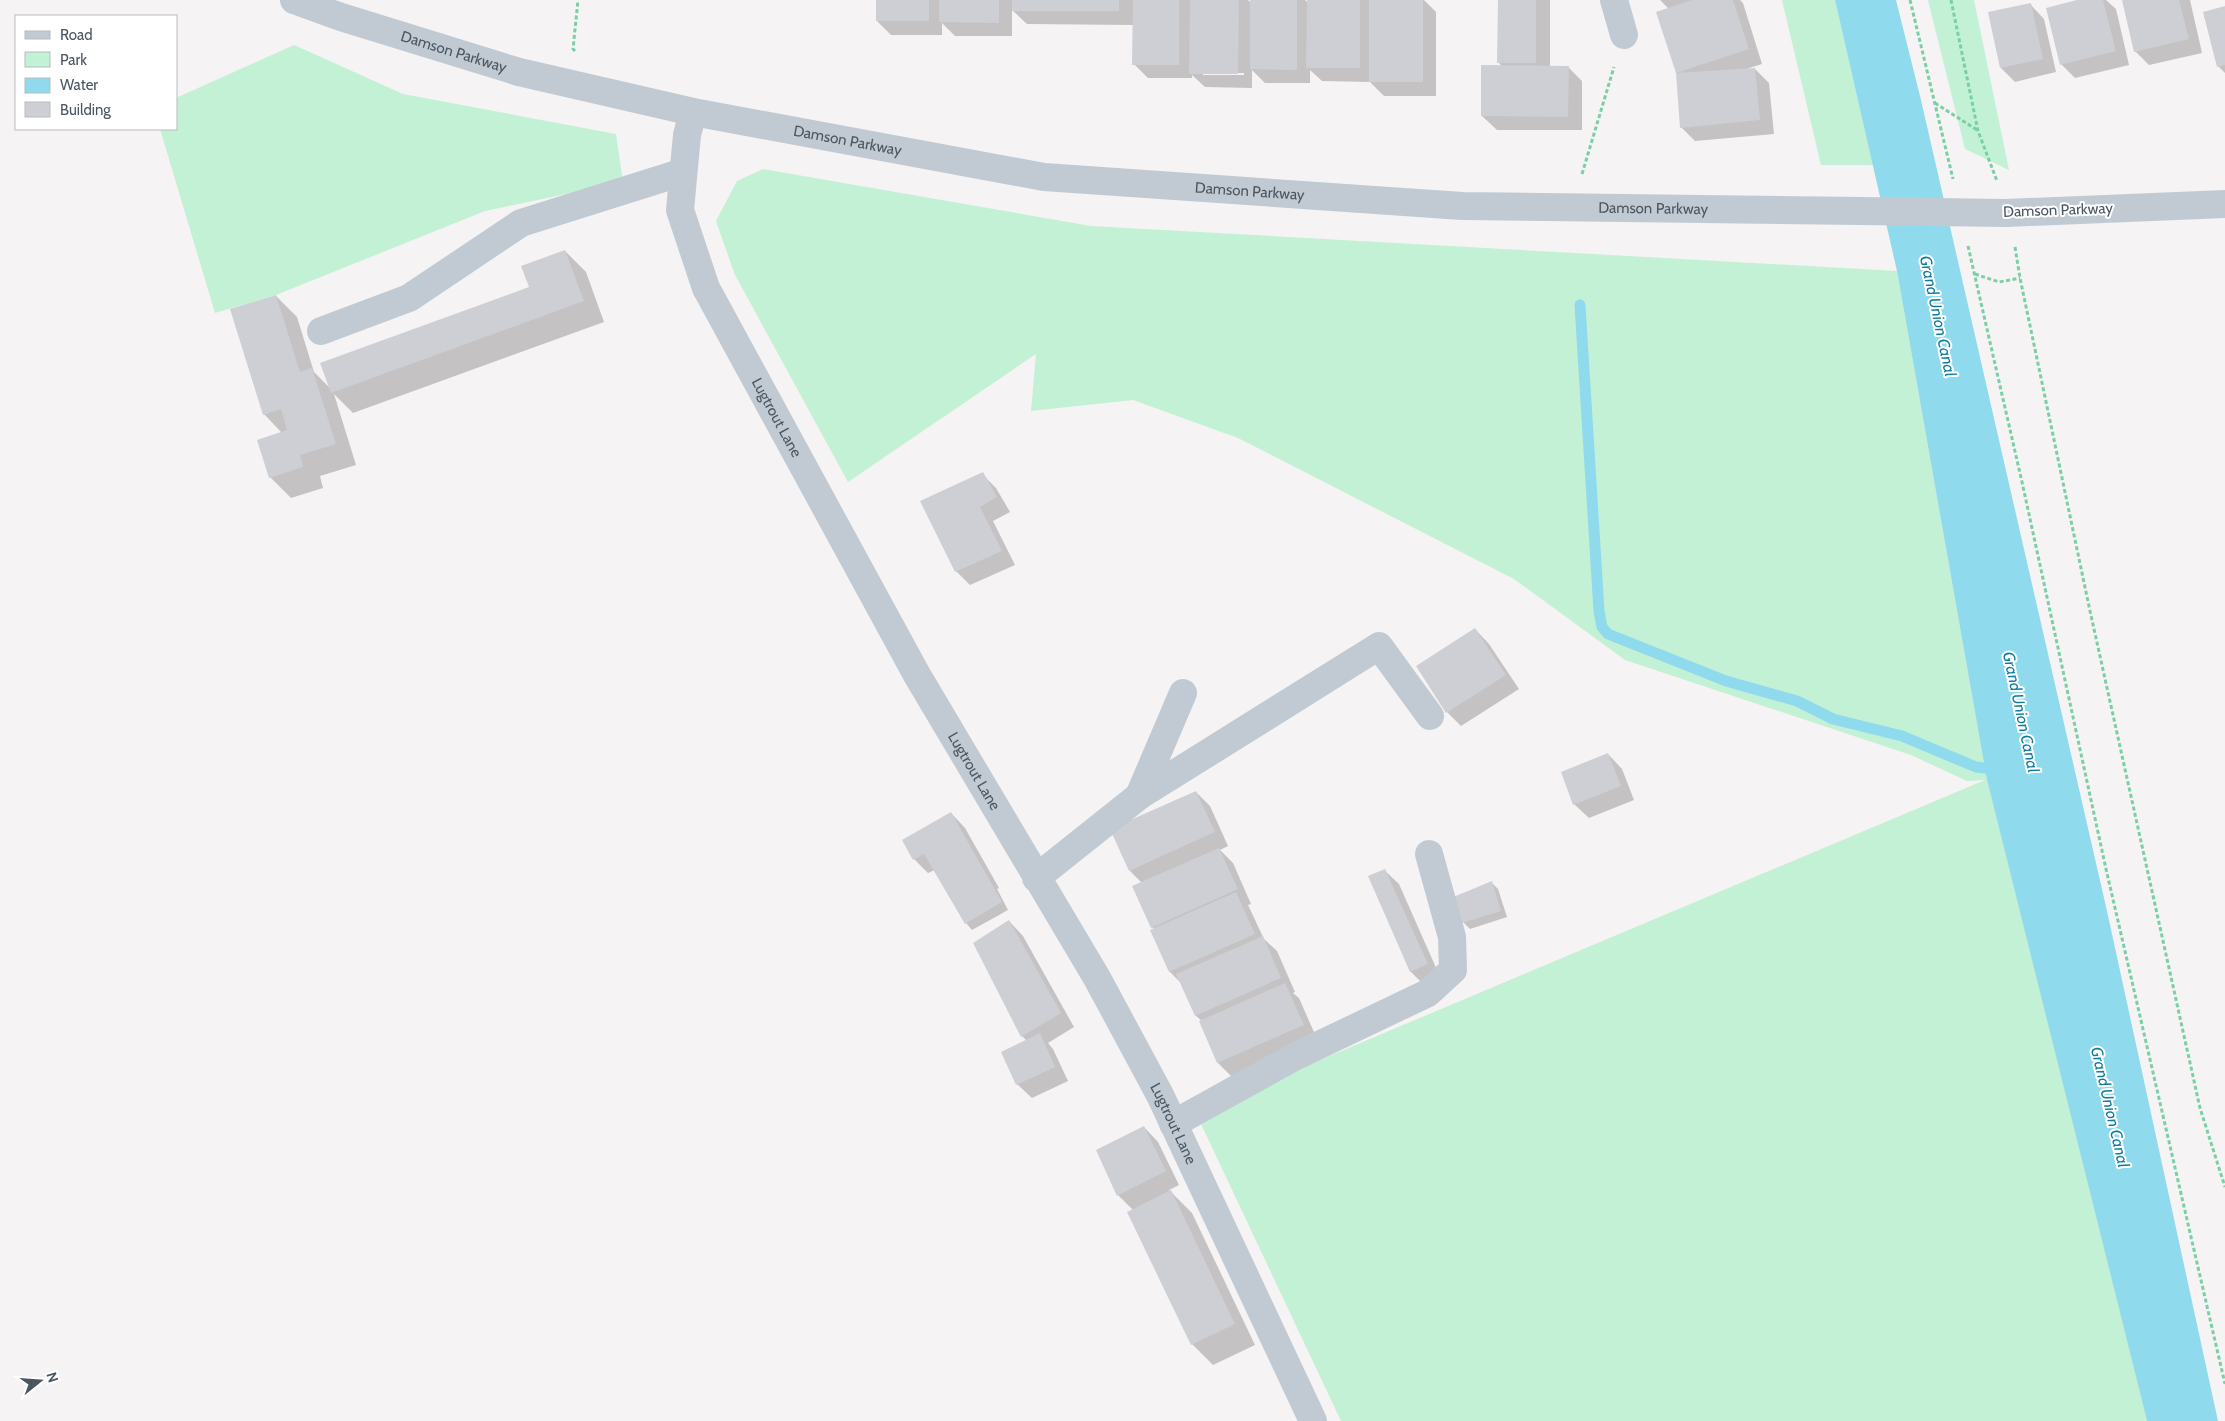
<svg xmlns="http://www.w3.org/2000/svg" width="2225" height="1421" font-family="Cabin,sans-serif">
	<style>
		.green { fill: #c3f1d5 }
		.water { fill: #90daee }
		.shadow { fill: #0003; fill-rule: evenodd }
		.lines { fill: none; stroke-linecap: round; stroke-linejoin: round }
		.stream { stroke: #90daee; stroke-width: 11 }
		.building { fill: #cdcfd5 }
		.path { stroke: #7ad0a6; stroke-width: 3; stroke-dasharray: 4 2.5; stroke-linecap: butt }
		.minor { stroke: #c1cad2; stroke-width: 28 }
		.minor-bridge { stroke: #c1cad2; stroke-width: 28 }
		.labels { text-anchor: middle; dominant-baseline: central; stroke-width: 4; stroke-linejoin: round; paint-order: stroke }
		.street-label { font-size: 15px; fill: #4a5661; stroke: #fff }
		.water-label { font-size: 16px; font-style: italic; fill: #0c7c9b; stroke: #fff }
	</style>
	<rect width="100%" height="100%" fill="#f5f3f3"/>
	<g class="green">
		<path d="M1782,0H1835L1873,165H1821Z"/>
		<path d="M1928,0H1974L2009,170L1965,149Z"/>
		<path d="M294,45L403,94L616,134L623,182L485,211L276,295L215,313L160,129H176V98Z"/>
		<path d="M763,169L1091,226L1897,271L1987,780L2147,1421H1341L1201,1124L1244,1092L1985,780L1967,781L1911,755L1625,660L1514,579L1238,438L1133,400L1031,411L1036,354L848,482L735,275L716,221L737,181Z"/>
	</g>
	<path class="water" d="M1835,0H1896L1921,100L2107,911L2218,1421H2147L1987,780L1897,271Z"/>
	<g class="shadow">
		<path d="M877,0H1248L1251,3V0H1305L1308,3V0H1424L1436,12V96H1384L1370,82L1322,81L1310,70V83H1265L1252,70V88L1205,87L1192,75V78H1148L1134,64V25L1027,24L1012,10V36H955L942,23V35H891L877,21ZM1203,73H1244V75H1203Z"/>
		<path d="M1499,0H1550V67H1568L1582,81V130H1497L1482,116L1503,67L1499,63Z"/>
		<path d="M1660,0H1740L1743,3L1762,64L1746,69H1755L1769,83L1774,134L1695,141L1681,127L1677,73L1657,13L1669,9Z"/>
		<path d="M2082,0H2106L2116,9L2129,65L2075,78L2061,64Z"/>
		<path d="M2123,0H2190L2202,53L2149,65L2135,51Z"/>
		<path d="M2030,4L2044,19L2056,72L2015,82L2001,68Z"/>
		<path d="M2225,7V73L2218,66Z"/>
		<path d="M565,251L586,272L604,322L353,413L334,394L356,465L320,476L323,488L291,498L270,477L282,433L264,414L276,296L297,317L314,372L331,389L531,288Z"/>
		<path d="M982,474L996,488L1010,512L993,521L1015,565L970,585L956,571Z"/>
		<path d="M1475,629L1489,644L1519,689L1461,726L1447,712Z"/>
		<path d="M1608,754L1622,769L1634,800L1589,818L1574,804Z"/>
		<path d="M1196,792L1210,806L1228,846L1220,850L1233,863L1251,904L1248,905L1264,939L1277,951L1295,992L1293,993L1299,998L1317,1039L1232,1077L1218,1063L1200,1022L1202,1021L1196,1016L1182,984L1170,972L1152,931L1155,930L1152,927L1142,883L1130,871Z"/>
		<path d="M951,813L965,828L999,888L997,889L1008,910L972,930L966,923L935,870L928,873L914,859Z"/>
		<path d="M1384,870L1399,884L1441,979L1425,986L1411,972Z"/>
		<path d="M1492,883L1498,889L1507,917L1470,929L1463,922Z"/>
		<path d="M1009,921L1023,936L1074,1027L1048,1043L1053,1049L1068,1081L1032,1098L1017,1084L1027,1041L1022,1036Z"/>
		<path d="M1144,1127L1158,1142L1179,1185L1169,1190L1192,1213L1255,1345L1213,1365L1192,1344L1133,1210L1118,1195Z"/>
	</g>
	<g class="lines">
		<path class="stream" d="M1580,305L1599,611L1602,627L1608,634L1726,681L1797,701L1833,719L1902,736L1976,767L1985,768"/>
	</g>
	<g class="building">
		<rect x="876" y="0" width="53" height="21"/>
		<path d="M939,0H999V23L939,22Z"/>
		<rect x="1012" y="0" width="107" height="11"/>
		<path d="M1133,0H1179V65H1132Z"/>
		<path d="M1190,0H1239L1238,74H1189Z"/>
		<path d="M1250,0H1297V70L1250,69Z"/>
		<path d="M1307,0H1360V68H1306Z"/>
		<rect x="1369" y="0" width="54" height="82"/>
		<path d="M1498,0H1536V63H1497Z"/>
		<path d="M1692,0H1733L1749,49L1676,73L1755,68L1760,120L1680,128L1676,73L1656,12Z"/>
		<path d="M2077,0H2103L2116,51L2060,65L2046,8Z"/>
		<path d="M2122,0H2179L2189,39L2134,52Z"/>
		<path d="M2031,3L2043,59L2000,68L1988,12Z"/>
		<path d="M2225,6V65L2217,67L2203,12Z"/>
		<path d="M1481,65L1569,66L1568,117L1481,116Z"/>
		<path d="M565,250L584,301L331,393L320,363L529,287L521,266Z"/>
		<path d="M276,295L300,372L312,368L336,444L300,455L303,467L269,478L257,440L287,430L281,409L263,415L230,309Z"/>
		<path d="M983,472L997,497L980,507L1002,551L955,572L920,501Z"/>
		<path d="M1475,628L1506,675L1446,713L1416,666Z"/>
		<path d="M1608,753L1621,786L1573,805L1561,772Z"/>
		<path d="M1196,791L1215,832L1129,871L1110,829Z"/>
		<path d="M951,812L1002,902L965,924L924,854L913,860L902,840Z"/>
		<path d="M1219,848L1238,889L1151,928L1132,886Z"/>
		<path d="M1385,869L1428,964L1410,972L1368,876Z"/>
		<path d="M1492,881L1501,911L1462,923L1451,898Z"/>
		<path d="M1236,892L1255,934L1169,972L1150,930Z"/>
		<path d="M1009,920L1061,1013L1021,1037L973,943Z"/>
		<path d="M1263,936L1281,978L1195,1016L1176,974Z"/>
		<path d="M1285,983L1304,1025L1217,1063L1199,1021Z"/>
		<path d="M1040,1033L1055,1067L1016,1085L1001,1052Z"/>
		<path d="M1144,1126L1166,1171L1117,1196L1096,1150Z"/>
		<path d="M1171,1190L1235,1324L1191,1345L1127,1212Z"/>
	</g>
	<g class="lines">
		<g class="path">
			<path d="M1910,0L1953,179"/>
			<path d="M1951,0L1978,131L1997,181"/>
			<path d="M575,51L573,49L578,0"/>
			<path d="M1935,103L1977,130"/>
			<path d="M1582,174L1614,67"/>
			<path d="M1968,246L2022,482L2106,869L2225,1384"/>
			<path d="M2015,247L2020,278L2090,611L2200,1108L2225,1187"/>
			<path d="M1975,274L1999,282L2020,278"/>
		</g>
		<g class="minor">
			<path id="s1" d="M294,0L341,17L519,72L693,112L1044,177L1462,206L1861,211"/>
			<path d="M1614,0L1624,35"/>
			<path id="s2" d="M693,112L687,135L680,210L706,288L917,675L1097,978L1160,1095L1313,1421"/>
			<path d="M2006,213L2225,204"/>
			<path d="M321,331L409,298L521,223L683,172"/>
			<path d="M1139,796L1379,646L1430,716"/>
			<path d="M1036,878L1139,796L1183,693"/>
			<path d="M1173,1124L1296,1056L1428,993L1453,970L1452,937L1429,854"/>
		</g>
		<path class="minor-bridge" d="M1861,211L2006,213"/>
	</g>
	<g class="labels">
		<g class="street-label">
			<text stroke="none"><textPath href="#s1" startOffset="168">Damson Parkway</textPath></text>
			<text stroke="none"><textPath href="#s1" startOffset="572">Damson Parkway</textPath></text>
			<text stroke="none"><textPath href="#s1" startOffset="978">Damson Parkway</textPath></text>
			<text stroke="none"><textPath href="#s1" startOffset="1382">Damson Parkway</textPath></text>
			<text transform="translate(2058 210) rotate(-2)">Damson Parkway</text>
			<text stroke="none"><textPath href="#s2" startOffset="329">Lugtrout Lane</textPath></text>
			<text stroke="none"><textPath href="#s2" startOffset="734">Lugtrout Lane</textPath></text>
			<text stroke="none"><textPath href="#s2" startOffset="1139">Lugtrout Lane</textPath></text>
		</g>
		<g class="water-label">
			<text transform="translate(1938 316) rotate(78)">Grand Union Canal</text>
			<text transform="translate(2021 712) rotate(78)">Grand Union Canal</text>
			<text transform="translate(2110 1107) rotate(77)">Grand Union Canal</text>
		</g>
	</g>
	<rect x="15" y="15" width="162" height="115" fill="#ffffff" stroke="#b7bbc0"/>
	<rect x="25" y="31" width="25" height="8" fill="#c1cad2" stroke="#b7bbc0"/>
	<text x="60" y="40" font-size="15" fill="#4a5661">Road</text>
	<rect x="25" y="52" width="25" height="15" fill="#c3f1d5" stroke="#b7bbc0"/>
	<text x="60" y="65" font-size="15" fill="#4a5661">Park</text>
	<rect x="25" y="78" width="25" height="15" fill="#90daee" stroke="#b7bbc0"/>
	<text x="60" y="90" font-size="15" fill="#4a5661">Water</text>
	<rect x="25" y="102" width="25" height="15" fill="#cdcfd5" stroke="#b7bbc0"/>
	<text x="60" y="115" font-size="15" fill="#4a5661">Building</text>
	<g transform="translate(40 1381) rotate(73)" stroke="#ffffff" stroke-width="4" paint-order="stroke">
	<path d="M0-4L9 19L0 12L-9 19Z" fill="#4a5661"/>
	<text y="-8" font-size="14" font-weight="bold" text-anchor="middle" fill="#4a5661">N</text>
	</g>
</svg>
